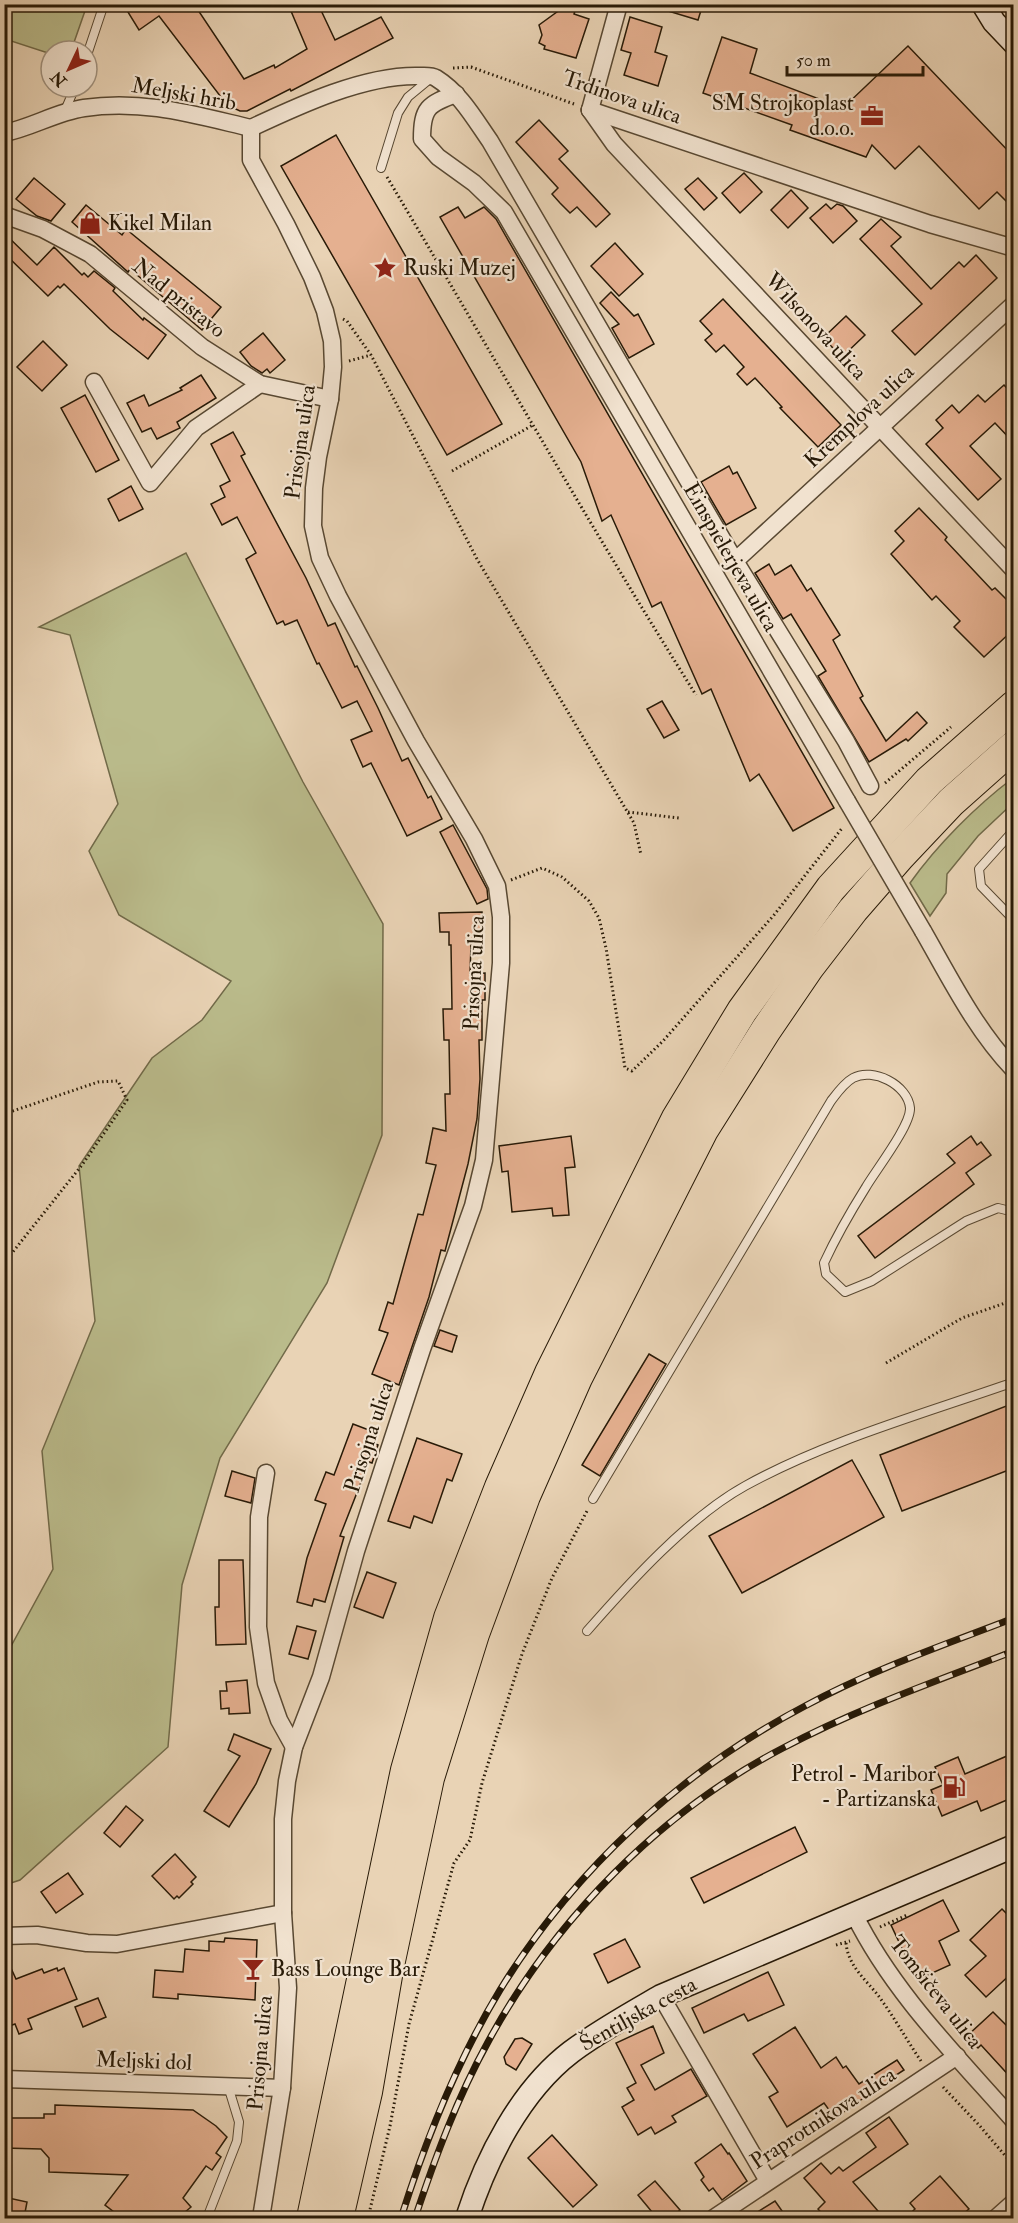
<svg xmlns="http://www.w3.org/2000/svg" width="1018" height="2223" font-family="'IM FELL Double Pica',serif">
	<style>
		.green { fill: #babb8b; stroke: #716a49; stroke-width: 1.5 }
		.building { fill: #e5b090; stroke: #281a07; stroke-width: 1.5 }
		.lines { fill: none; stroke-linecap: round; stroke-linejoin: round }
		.lane-casing { stroke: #584832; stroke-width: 10 }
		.street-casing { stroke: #584832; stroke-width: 19 }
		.secondary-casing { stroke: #281a07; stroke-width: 25 }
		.highway-casing { stroke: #281a07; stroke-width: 32 }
		.path { stroke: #281a07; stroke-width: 3; stroke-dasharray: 1.5 3; stroke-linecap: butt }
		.lane { stroke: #f1e2cf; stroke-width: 8 }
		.street { stroke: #f1e2cf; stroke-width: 16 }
		.secondary { stroke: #f1e2cf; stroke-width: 22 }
		.highway { stroke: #e9d3b5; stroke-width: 30 }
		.rail-casing { stroke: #281a07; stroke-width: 7 }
		.rail { stroke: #f1e2cf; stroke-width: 4.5; stroke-dasharray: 14; stroke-linecap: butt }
		.street-bridge-casing { stroke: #584832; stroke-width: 19; stroke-linecap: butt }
		.street-bridge { stroke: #f1e2cf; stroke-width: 16 }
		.labels { text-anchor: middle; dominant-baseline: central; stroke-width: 4.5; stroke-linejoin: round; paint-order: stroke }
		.street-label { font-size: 22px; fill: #281a07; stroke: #f1e2cf }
		.poi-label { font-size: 22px; fill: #281a07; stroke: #f1e2cf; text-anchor: start }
	</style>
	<rect width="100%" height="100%" fill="#e9d3b5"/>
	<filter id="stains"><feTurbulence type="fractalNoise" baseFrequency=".00333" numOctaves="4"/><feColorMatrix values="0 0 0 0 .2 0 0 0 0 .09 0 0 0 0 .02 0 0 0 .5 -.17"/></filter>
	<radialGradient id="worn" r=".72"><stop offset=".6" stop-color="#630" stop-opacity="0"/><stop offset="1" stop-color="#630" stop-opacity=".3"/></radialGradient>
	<g class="green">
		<path d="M5,4H87V5L71,51H51V54L5,39Z"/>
		<path d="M186,553L303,782L383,924L382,1135L327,1283L220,1458L182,1585L168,1747L20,1880L5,1885V1652L10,1648L53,1569L42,1451L95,1321L79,1166L152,1058L202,1020L231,981L119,915L89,851L118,804L70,635L39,627Z"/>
		<path d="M1013,778V803L978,836L947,874L946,893L930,916L910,883C937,845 976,806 1013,778Z"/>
	</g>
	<g class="building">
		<path d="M123,4H194L244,79L274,65L275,68L307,49L288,4H318L335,40L381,17L393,38L291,91L290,89L247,111H240L227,105L159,16L139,30Z"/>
		<path d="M568,4H577L574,14L589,19L576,58L544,49L545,46L539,43L542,35L539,25Z"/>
		<path d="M658,4H703L698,20L658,8Z"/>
		<path d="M630,17L662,27L655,52L667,56L658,86L624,75L631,53L621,50Z"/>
		<path d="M722,37L757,49L750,73L843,108L908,46L1014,157V209L997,192L979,209L919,146L895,169L872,145L866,157L790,130L792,125L703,93Z"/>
		<path d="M539,120L568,151L559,159L610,214L596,227L577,207L570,213L560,203L552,194L558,188L516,142Z"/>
		<path d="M336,135L502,424L447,455L281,166Z"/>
		<path d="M744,173L762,192L740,213L722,193Z"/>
		<path d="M34,178L65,204L51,221L37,216L16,199Z"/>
		<path d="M698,178L717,198L704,210L685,189Z"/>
		<path d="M791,190L808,208L788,228L771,210Z"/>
		<path d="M826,204L831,209L837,204L843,206L857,221L833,243L810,218Z"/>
		<path d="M86,205L122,235L126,229L221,307L202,330L130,269L128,272L72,222Z"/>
		<path d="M458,207L465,218L484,207L496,219L834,808L793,831L759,774L750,781L711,689L702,694L661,602L652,607L611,515L602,521L581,462L440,217Z"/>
		<path d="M881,219L901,237L891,246L931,289L959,262L964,267L976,255L997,278L915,355L892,331L922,304L860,239Z"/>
		<path d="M4,233L37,265L54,247L82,275L84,273L88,277L94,271L115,288L113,291L143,320L144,318L166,335L148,359L110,329L64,284L60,288L58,286L48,296L4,253Z"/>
		<path d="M615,243L643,274L619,296L591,266Z"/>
		<path d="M611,292L634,316L638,314L654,344L629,358L612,328L619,324L600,303Z"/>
		<path d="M723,299L841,425L818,447L780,408L782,407L755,378L747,385L737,374L744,367L724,345L716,352L705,340L712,334L700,321Z"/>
		<path d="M846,316L865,335L842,357L823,338Z"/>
		<path d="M263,333L285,360L270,373L267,369L262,373L251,366L240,352Z"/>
		<path d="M43,341L67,365L42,391L17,367Z"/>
		<path d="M201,375L216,398L177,422L180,428L157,439L151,428L142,432L127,403L144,395L149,406L182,390L180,388Z"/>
		<path d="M1004,385L1014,396V443L995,423L970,446L1001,479L978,500L926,444L943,428L936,420L952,405L959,413L978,395L985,402Z"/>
		<path d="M85,395L119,460L96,472L61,408Z"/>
		<path d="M233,432L245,454L241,456L306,578L328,626L335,623L355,667L357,666L378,708L402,761L408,758L428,798L431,796L442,819L407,836L371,763L363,767L351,740L372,731L357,701L342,708L319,663L317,664L297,620L285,625L283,621L277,624L246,559L256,553L237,517L222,525L211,504L225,497L220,486L230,481L211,444Z"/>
		<path d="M729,466L733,474L737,472L756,508L726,525L701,482Z"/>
		<path d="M131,486L143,509L119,521L108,499Z"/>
		<path d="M919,508L947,537L945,540L992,590L995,588L1014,607V629L984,657L954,627L960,621L936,596L932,600L891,554L904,541L895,531Z"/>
		<path d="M769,564L775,575L791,565L807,591L811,588L840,635L833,640L863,696L860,698L886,741L917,712L927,723L908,741L906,739L869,762L818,676L826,671L791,614L783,619L755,573Z"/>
		<path d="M662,701L679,730L664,738L647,709Z"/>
		<path d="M453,825L487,889L488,899L477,904L440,832Z"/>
		<path d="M482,912L483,945H471L470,974L485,973V1000H482V1040H479L480,1079L477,1119L468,1164L445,1251L441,1250L429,1297L399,1385L372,1374L388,1333L379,1330L388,1302L393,1304L418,1214L423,1215L436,1165L426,1163L433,1128L446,1131L445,1094H450L449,1040H444L443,1009H452L451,945H449V932H440L439,913Z"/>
		<path d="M571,1136L575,1167L565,1168L569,1215L553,1216L552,1208L512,1212L508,1171L502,1172L499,1146Z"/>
		<path d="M971,1136L977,1145L981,1142L991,1155L966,1173L974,1184L875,1258L858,1236L955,1163L947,1154Z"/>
		<path d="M440,1330L457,1336L452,1352L434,1346Z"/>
		<path d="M649,1354L666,1364L600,1476L582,1465Z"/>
		<path d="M1014,1403V1468L902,1511L880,1455Z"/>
		<path d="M353,1424L374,1432L371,1442L378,1445L372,1463L369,1462L340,1536L344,1537L325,1602L314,1599L312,1606L297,1602L307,1558L326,1504L315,1500L326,1472L334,1475Z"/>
		<path d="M417,1438L462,1454L452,1481L447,1479L432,1523L414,1516L410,1528L388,1521Z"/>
		<path d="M852,1460L884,1517L742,1593L709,1536Z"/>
		<path d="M232,1471L255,1478L251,1503L225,1496Z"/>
		<path d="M219,1560H243L246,1644L216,1645L215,1607H219Z"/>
		<path d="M367,1572L396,1583L383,1618L354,1607Z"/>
		<path d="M297,1626L316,1631L308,1659L289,1654Z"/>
		<path d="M247,1680L250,1713L229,1714V1708L221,1709L220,1691H227L226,1682Z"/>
		<path d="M234,1734L271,1749L256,1784L229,1827L204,1811L240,1756L228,1750Z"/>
		<path d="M1014,1753V1797L981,1811L977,1801L942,1816L931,1790L943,1785L935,1767L958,1757L965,1774Z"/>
		<path d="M126,1806L143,1820L120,1847L104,1833Z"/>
		<path d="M795,1827L807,1852L704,1903L691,1878Z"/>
		<path d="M175,1854L196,1877L191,1882L193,1884L179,1898L177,1896L174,1899L152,1876Z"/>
		<path d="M68,1873L83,1894L56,1913L41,1892Z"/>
		<path d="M943,1900L959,1931L939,1941L950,1965L917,1980L891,1925Z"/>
		<path d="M1002,1909L1014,1921V1971L986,1997L965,1975L986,1956L970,1940Z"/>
		<path d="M225,1938L257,1940L255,2000L178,1994V1999L153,1997L155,1970L183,1972L185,1949L209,1951V1941L224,1942Z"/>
		<path d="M625,1939L640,1967L608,1983L594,1954Z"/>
		<path d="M4,1953L16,1979L42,1969L44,1973L57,1968L58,1971L64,1968L77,1999L28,2019L32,2029L19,2034L15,2024L4,2028Z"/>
		<path d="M768,1972L784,2005L748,2021L744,2014L704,2033L692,2008Z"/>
		<path d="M98,1998L106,2017L83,2027L75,2007Z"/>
		<path d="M993,2012L1014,2033V2081L981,2045L978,2048L967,2036Z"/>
		<path d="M653,2026L664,2053L641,2065L655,2090L691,2069L707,2096L672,2116L676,2122L655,2134L651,2127L638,2135L622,2107L634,2100L627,2088L636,2083L616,2043Z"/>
		<path d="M795,2027L821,2068L836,2057L843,2068L846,2066L859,2084L897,2060L904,2070L893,2077L894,2080L880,2089L878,2088L835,2118L824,2103L787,2127L769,2097L778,2092L753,2054Z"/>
		<path d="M522,2038L532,2044L516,2070L506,2064L504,2057L515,2039Z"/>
		<path d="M55,2105L193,2110L216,2126L227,2137L216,2153L221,2157L212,2170L206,2166L183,2198L191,2207L178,2218H122L105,2205L128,2175L49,2172V2158L41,2149L4,2148V2118H44V2114H55Z"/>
		<path d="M889,2117L908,2144L853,2182L884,2218H826L818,2209L825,2202L804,2178L821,2163L831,2174L839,2167L843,2171L876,2147L866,2133Z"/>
		<path d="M552,2135L597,2185L573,2207L528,2158Z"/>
		<path d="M721,2144L728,2154L729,2153L747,2181L722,2200L713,2188L709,2191L701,2180L704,2177L695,2163Z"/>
		<path d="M940,2176L969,2209L958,2218H905L915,2209L910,2203Z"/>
		<path d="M655,2181L680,2210L670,2218H657L638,2195Z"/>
		<path d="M4,2197L27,2202L24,2218H4Z"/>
		<path d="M775,2201L787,2218H748Z"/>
	</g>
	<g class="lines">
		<g class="lane-casing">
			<g id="lane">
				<path d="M87,55L104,4"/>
				<path d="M64,113L75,87"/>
				<path d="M381,168L398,113L408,97L431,78"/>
				<path d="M1014,830L979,869L981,886L1014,920"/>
				<path d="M593,1499L831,1101C837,1093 844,1083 853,1078C873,1067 908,1085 910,1108C911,1125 876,1170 866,1187C851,1211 836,1237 824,1263L826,1274L845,1292L872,1281L966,1221L998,1208L1014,1212"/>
				<path d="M587,1631C630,1582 689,1517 745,1486C826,1441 926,1413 1014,1382"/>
				<path d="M207,2218L237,2141L239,2122L228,2086"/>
			</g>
		</g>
		<g class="street-casing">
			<g id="street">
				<path d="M456,94C428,104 422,108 422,139L438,157L474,183L504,212L847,801"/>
				<path d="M590,110L614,144L1014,570"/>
				<path d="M590,110L930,224L1014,248"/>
				<path d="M590,110L619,4"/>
				<path d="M251,128V160L286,224L312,277L325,311L332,341L333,367L330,399L318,457L314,488L313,526L320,558L338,596L416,741L474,839L497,886L501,917V963L484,1160L473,1206L422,1349L356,1551L321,1677L294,1747L287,1781L283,1819V1913L288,1988L282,2088L261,2218"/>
				<path d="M251,128C300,105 364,75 418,76C424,76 431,75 436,78C460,93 474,118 490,141L735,561L846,741L870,786"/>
				<path d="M4,133C31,128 56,112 84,108C143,99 195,115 251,128"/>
				<path d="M4,215L43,229L90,254L202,347L260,384L330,399"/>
				<path d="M94,382L150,483L196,428L260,384"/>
				<path d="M735,561L1014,304"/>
				<path d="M923,931C950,978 975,1029 1014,1070"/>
				<path d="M266,1473L259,1517L258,1627L266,1683L279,1720L294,1747"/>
				<path d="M854,1914C893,1993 957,2056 1014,2121"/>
				<path d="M4,1936L37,1935L87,1943L117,1944L283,1913"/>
				<path d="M661,1996L768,2181"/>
				<path d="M4,2079L282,2088"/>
				<path d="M714,2218L957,2056"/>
				<path d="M996,2218L1014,2202"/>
			</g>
		</g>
		<g class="secondary-casing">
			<g id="secondary">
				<path d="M983,4L994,22L1014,43"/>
				<path d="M467,2218C486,2159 520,2091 571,2052C599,2031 630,2014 661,1996L1014,1846"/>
			</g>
		</g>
		<g class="highway-casing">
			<g id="highway">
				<path d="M312,2218L406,1770L449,1618L500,1487L550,1373L677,1118L742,1011L831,888L929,781L1014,706"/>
				<path d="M338,2218L367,2092L388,1970L429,1778L474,1634L525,1496L577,1378L703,1130L766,1030L809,967L853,910L900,856L951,802L1014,746"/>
			</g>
		</g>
		<g class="path">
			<path d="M453,68L471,67L574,104"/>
			<path d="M387,177C490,350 589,525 696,695"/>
			<path d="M343,319L347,321L371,355L477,559L634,823L641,855"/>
			<path d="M349,361L371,355"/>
			<path d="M452,471L533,425"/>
			<path d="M885,783L951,727"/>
			<path d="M628,812L679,818"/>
			<path d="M511,880L542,868L562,877L589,901L599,918L606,948L625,1068L632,1071L663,1041L774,915L843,827"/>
			<path d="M4,1114L98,1082L118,1081L127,1100L82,1165L4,1263"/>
			<path d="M886,1363L962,1318L1014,1300"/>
			<path d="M880,1927L907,1915"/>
			<path d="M846,1943C848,1965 864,1978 877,1994C893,2015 906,2039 921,2061"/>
			<path d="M836,1945L850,1941"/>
			<path d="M943,2087L979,2125L1014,2166"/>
			<path d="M368,2218L390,2126L409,2024L454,1863L470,1840L482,1783L522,1654L552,1578L588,1509"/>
		</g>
		<use href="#lane" class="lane"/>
		<use href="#street" class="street"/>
		<use href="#secondary" class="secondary"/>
		<use href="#highway" class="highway"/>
		<g class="rail-casing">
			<g id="rail">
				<path d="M401,2218C426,2139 457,2061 500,1990C573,1871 681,1771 805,1706C871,1670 944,1645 1014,1618"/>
				<path d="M415,2218C435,2158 457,2098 488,2042C554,1920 660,1812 783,1748C857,1709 936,1681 1014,1651"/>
			</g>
		</g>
		<use href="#rail" class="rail"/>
		<g class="street-bridge-casing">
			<path id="street-bridge" d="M847,801L923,931"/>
		</g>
		<use href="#street-bridge" class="street-bridge"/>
	</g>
	<defs>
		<g id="office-bare" transform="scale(1.8)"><path d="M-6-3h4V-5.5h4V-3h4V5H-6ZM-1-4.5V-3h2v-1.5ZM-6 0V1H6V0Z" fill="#8f2418" stroke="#f1e2cf" stroke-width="2.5" paint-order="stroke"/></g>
		<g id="shop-bare" transform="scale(1.8)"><path d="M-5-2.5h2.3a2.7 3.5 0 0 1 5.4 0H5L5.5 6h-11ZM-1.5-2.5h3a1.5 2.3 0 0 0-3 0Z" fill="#8f2418" stroke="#f1e2cf" stroke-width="2.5" paint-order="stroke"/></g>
		<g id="sight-bare" transform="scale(1.8)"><path d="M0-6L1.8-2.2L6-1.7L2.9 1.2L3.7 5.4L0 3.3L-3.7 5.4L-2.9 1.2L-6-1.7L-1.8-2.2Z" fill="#8f2418" stroke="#f1e2cf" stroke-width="2.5" paint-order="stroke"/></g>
		<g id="fuel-bare" transform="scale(1.8)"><path d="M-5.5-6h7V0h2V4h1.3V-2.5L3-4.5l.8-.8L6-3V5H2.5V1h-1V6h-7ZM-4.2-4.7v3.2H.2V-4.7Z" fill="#8f2418" stroke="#f1e2cf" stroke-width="2.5" paint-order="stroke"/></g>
		<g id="bar-bare" transform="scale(1.8)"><path d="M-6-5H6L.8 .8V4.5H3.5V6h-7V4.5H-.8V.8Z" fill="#8f2418" stroke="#f1e2cf" stroke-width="2.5" paint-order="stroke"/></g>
	</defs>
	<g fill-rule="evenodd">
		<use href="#office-bare" x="872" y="116"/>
		<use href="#shop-bare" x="90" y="223"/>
		<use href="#sight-bare" x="385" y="268"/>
		<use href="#fuel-bare" x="954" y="1787"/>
		<use href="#bar-bare" x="253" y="1969"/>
	</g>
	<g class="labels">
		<g class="street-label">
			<text transform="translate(184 94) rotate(10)">Meljski hrib</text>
			<text transform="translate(622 97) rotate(19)">Trdinova ulica</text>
			<text transform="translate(179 298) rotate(39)">Nad pristavo</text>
			<text transform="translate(816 326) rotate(47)">Wilsonova ulica</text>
			<text transform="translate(859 416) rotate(-43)">Kremplova ulica</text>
			<text transform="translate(300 442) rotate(-82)">Prisojna ulica</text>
			<text transform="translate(731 557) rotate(60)">Einspielerjeva ulica</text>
			<text transform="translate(474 973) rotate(-87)">Prisojna ulica</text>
			<text transform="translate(369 1437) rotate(-72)">Prisojna ulica</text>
			<text transform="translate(936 1992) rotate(52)">Tomšičeva ulica</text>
			<text transform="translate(638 2014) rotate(-29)">Šentiljska cesta</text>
			<text transform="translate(260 2053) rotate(-85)">Prisojna ulica</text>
			<text transform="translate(144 2061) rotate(2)">Meljski dol</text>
			<text transform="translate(823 2118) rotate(-33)">Praprotnikova ulica</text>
		</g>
		<g class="poi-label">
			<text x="854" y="103" text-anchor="end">SM Strojkoplast<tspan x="854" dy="25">d.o.o.</tspan></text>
			<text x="108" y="223">Kikel Milan</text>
			<text x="403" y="268">Ruski Muzej</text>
			<text x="936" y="1774" text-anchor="end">Petrol - Maribor<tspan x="936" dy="25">- Partizanska</tspan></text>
			<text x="271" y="1969">Bass Lounge Bar</text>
		</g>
	</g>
	<rect width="1018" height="2223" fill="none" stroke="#e9d3b5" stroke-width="24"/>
	<rect x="6" y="6" width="1006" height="2211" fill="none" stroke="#281a07" stroke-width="3"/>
	<rect x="12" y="12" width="994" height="2199" fill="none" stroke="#281a07" stroke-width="1.5"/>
	<g transform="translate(69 69) rotate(226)"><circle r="28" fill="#f1e2cf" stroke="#a1927f" stroke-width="1.5"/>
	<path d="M0-4.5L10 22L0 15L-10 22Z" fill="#8f2418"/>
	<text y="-9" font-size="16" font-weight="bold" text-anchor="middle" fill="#281a07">N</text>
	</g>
	<path d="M787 66v9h136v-9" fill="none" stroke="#281a07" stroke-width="3"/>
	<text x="796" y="66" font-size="18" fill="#281a07" stroke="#f1e2cf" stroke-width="4.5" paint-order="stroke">50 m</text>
	<rect width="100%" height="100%" filter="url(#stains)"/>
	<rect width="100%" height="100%" fill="url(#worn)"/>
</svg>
